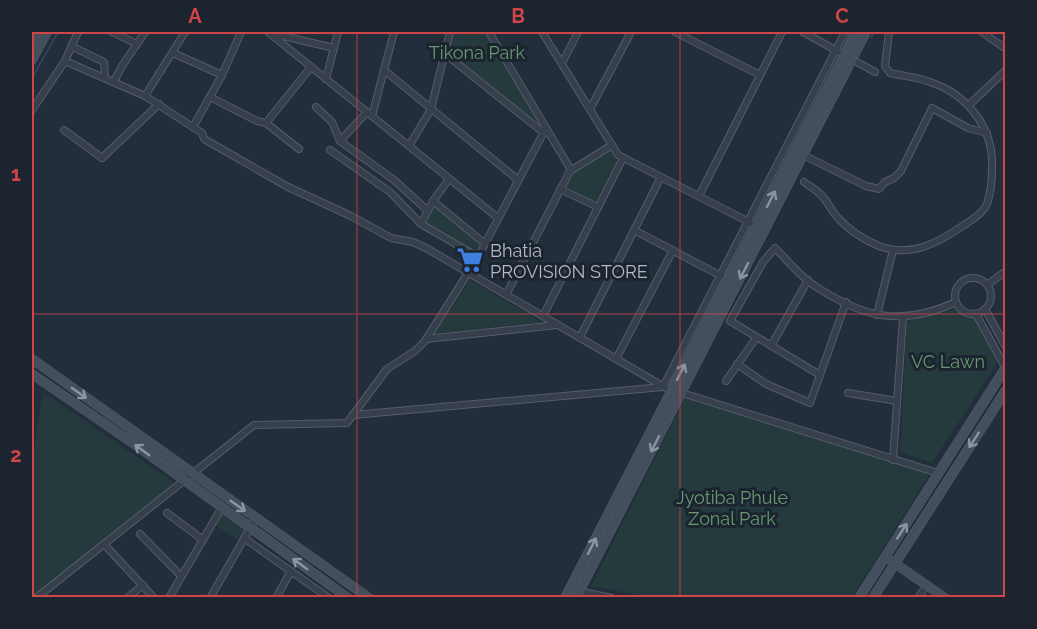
<svg xmlns="http://www.w3.org/2000/svg" width="1037" height="629" font-family="Raleway,sans-serif">
	<style>
		.green { fill: #243a3c }
		.lines { fill: none; stroke-linecap: round; stroke-linejoin: round }
		.stream { stroke: #354a62; stroke-width: 1.5 }
		.street-casing { stroke: #545d69; stroke-width: 8 }
		.secondary-casing { stroke: #545d69; stroke-width: 10 }
		.street { stroke: #363f4b; stroke-width: 6 }
		.secondary { stroke: #444f5e; stroke-width: 9 }
		.oneway { stroke: #8b95a2 }
		.grid { fill: none; stroke: #cf4548; stroke-width: 1.5; stroke-opacity: 0.55 }
		.labels { text-anchor: middle; dominant-baseline: central; stroke-width: 6; stroke-linejoin: round; paint-order: stroke }
		.park-label { font-size: 18px; fill: #689870; stroke: #1b242f }
		.poi-label { font-size: 18px; fill: #b1bac7; stroke: #1b242f; text-anchor: start }
		.neatline { fill: none; stroke: #cf4548; stroke-width: 2 }
		.grid-label { font-size: 20px; text-anchor: middle; font-weight: bold; fill: #cf4548 }
	</style>
	<rect width="100%" height="100%" fill="#222e3b"/>
	<g class="green">
		<path d="M450,32H488L546,128L444,53Z"/>
		<path d="M609,151L617,160L595,202L565,188L571,174Z"/>
		<path d="M433,201L484,243L476,253L422,222Z"/>
		<path d="M470,280L542,322L434,334Z"/>
		<path d="M955,309L966,316L975,318L998,362L932,463L900,452L907,322Z"/>
		<path d="M43,392L175,483L32,597V459Z"/>
		<path d="M685,398L930,474L852,597L655,598L591,586Z"/>
		<path d="M223,510L249,528L241,542L214,524Z"/>
	</g>
	<g class="lines">
		<g class="stream">
			<path d="M871,38L874,32"/>
			<path d="M32,78L58,32"/>
		</g>
		<g class="street-casing">
			<g id="street">
				<path d="M112,32L137,44"/>
				<path d="M268,32L498,218"/>
				<path d="M489,32L571,170"/>
				<path d="M542,32L618,155L751,223"/>
				<path d="M675,32L760,75"/>
				<path d="M803,32L875,72"/>
				<path d="M982,32L1006,49"/>
				<path d="M270,33L334,48"/>
				<path d="M71,46L104,62L105,77"/>
				<path d="M173,53L222,75"/>
				<path d="M444,53L544,133"/>
				<path d="M65,61L145,96L185,32"/>
				<path d="M562,63L578,32"/>
				<path d="M384,70L518,180"/>
				<path d="M326,79L338,32"/>
				<path d="M114,81L122,66L145,32"/>
				<path d="M145,96L202,133L204,139L288,187L351,216L391,238L413,242L426,248L666,388L938,473"/>
				<path d="M210,97L257,121L266,123L311,67"/>
				<path d="M969,105L1006,70"/>
				<path d="M316,107L332,122L340,141"/>
				<path d="M590,109L631,32"/>
				<path d="M32,110L65,61L78,32"/>
				<path d="M367,112L340,141L394,180L428,211"/>
				<path d="M372,116L394,32"/>
				<path d="M266,123L299,149"/>
				<path d="M193,127L222,75L241,32"/>
				<path d="M64,130L102,158L159,104"/>
				<path d="M409,146L431,109L450,32"/>
				<path d="M330,150L390,192L421,224L478,257"/>
				<path d="M801,154L866,186L879,189L885,182L894,178L901,171L932,108L968,128L987,133"/>
				<path d="M449,179L433,201L484,243"/>
				<path d="M804,182C809,186 815,189 819,193C827,199 831,211 838,218C849,230 864,240 879,246C911,258 938,243 964,225C972,220 983,213 987,204C991,192 992,179 992,168C994,128 967,94 930,82C917,77 903,76 890,73L885,66L889,32"/>
				<path d="M560,189L598,207"/>
				<path d="M699,196L782,32"/>
				<path d="M421,224L433,201"/>
				<path d="M634,230L721,276"/>
				<circle cx="973" cy="296" r="18"/>
				<path d="M987,285L1006,271"/>
				<path d="M506,295L570,171L612,145"/>
				<path d="M985,309L1006,347"/>
				<path d="M976,314L1005,367"/>
				<path d="M877,315L893,250"/>
				<path d="M543,316L623,158"/>
				<path d="M580,337L661,177"/>
				<path d="M426,339L557,325"/>
				<path d="M771,346L808,280"/>
				<path d="M616,359L673,250"/>
				<path d="M737,364L766,384L810,403L846,302"/>
				<path d="M820,375L730,321L763,262L775,248C787,260 799,275 812,284C861,317 900,328 956,302"/>
				<path d="M726,381L756,338"/>
				<path d="M848,393L897,401"/>
				<path d="M353,415L663,387L845,32"/>
				<path d="M893,460L903,318"/>
				<path d="M167,513L203,540"/>
				<path d="M140,534L181,576"/>
				<path d="M244,538L329,598"/>
				<path d="M104,544L154,598"/>
				<path d="M577,591L612,598"/>
				<path d="M36,598L254,425L347,423L387,369L415,351L425,341L478,257L546,128"/>
				<path d="M127,598L143,585"/>
				<path d="M169,598L222,507"/>
				<path d="M210,598L256,518"/>
				<path d="M276,598L291,571"/>
				<path d="M918,598L927,585"/>
			</g>
		</g>
		<g class="secondary-casing">
			<g id="secondary">
				<path d="M32,41L37,32"/>
				<path d="M32,60L47,32"/>
				<path d="M32,359L369,598"/>
				<path d="M32,374L137,446L348,598"/>
				<path d="M890,560L945,598"/>
				<path d="M565,598L856,32"/>
				<path d="M576,598L866,32"/>
				<path d="M859,598L1006,367"/>
				<path d="M873,598L1006,390"/>
			</g>
		</g>
		<use href="#street" class="street"/>
		<use href="#secondary" class="secondary"/>
	</g>
	<defs><path id="oneway-shaft" d="M-6 0H5M1.5-3L5.5 0L1.5 3" fill="none" stroke-width="1.6" stroke-linecap="round" stroke-linejoin="round" transform="scale(1.5)"/></defs>
	<g class="oneway">
		<use href="#oneway-shaft" transform="translate(771 199) rotate(-63)"/>
		<use href="#oneway-shaft" transform="translate(744 271) rotate(117)"/>
		<use href="#oneway-shaft" transform="translate(681 372) rotate(-63)"/>
		<use href="#oneway-shaft" transform="translate(79 393) rotate(35)"/>
		<use href="#oneway-shaft" transform="translate(974 440) rotate(123)"/>
		<use href="#oneway-shaft" transform="translate(655 444) rotate(117)"/>
		<use href="#oneway-shaft" transform="translate(142 450) rotate(-144)"/>
		<use href="#oneway-shaft" transform="translate(238 506) rotate(35)"/>
		<use href="#oneway-shaft" transform="translate(902 531) rotate(-57)"/>
		<use href="#oneway-shaft" transform="translate(592 546) rotate(-63)"/>
		<use href="#oneway-shaft" transform="translate(300 564) rotate(-144)"/>
	</g>
	<path class="grid" d="M357,32V598M680,32V598M32,314H1006"/>
	<defs>
		<g id="supermarket-bare" transform="scale(2.07)"><path d="M-6-5.5h2.5l.6 2H6L4.5 2H-2.5L-4.4-4H-6ZM-1.5 3.2a1.3 1.3 0 1 0 .1 0ZM3 3.2a1.3 1.3 0 1 0 .1 0Z" fill="#3f7fe0" stroke="#1b242f" stroke-width="2.5" paint-order="stroke"/></g>
	</defs>
	<g fill-rule="evenodd">
		<use href="#supermarket-bare" x="470" y="260"/>
	</g>
	<g class="labels">
		<g class="park-label">
			<text x="477" y="52">Tikona Park</text>
			<text x="948" y="361">VC Lawn</text>
			<text x="732" y="497">Jyotiba Phule<tspan x="732" dy="21">Zonal Park</tspan></text>
		</g>
		<g class="poi-label">
			<text x="490" y="250">Bhatia<tspan x="490" dy="21">PROVISION STORE</tspan></text>
		</g>
	</g>
	<rect width="1037" height="629" fill="none" stroke="#1b242f" stroke-width="66"/>
	<rect x="33" y="33" width="971" height="563" class="neatline"/>
	<g class="grid-label">
		<text x="195" y="23">A</text>
		<text x="518" y="23">B</text>
		<text x="842" y="23">C</text>
		<text x="16" y="181">1</text>
		<text x="16" y="462">2</text>
	</g>
</svg>
